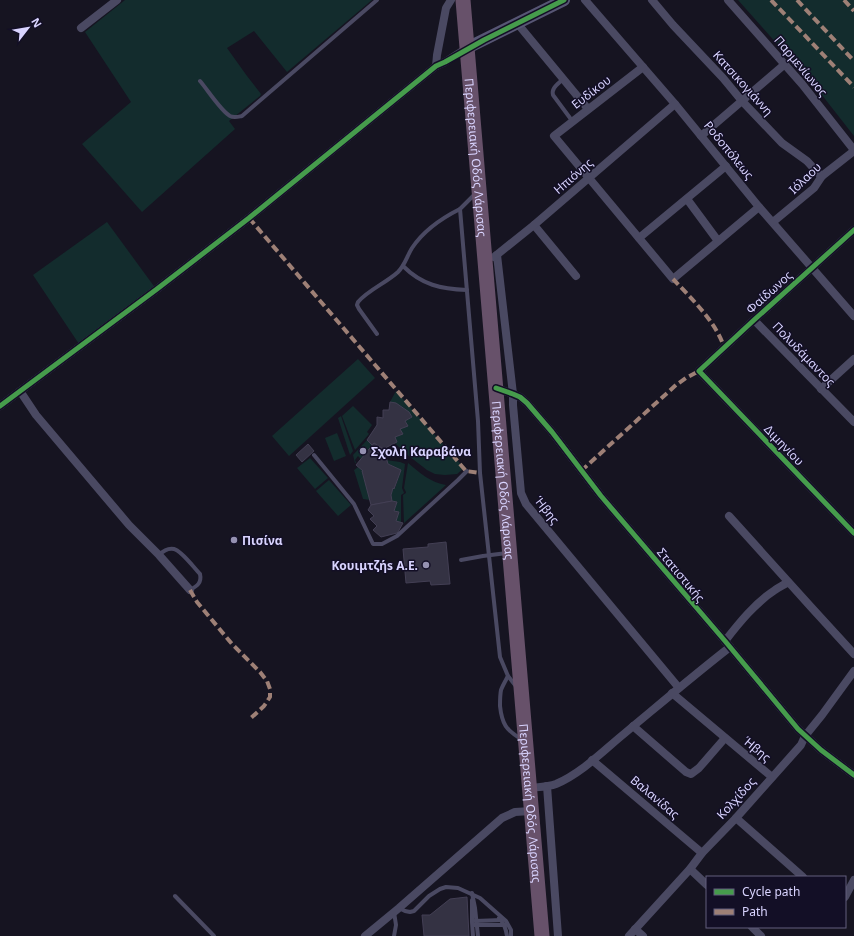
<svg xmlns="http://www.w3.org/2000/svg" width="854" height="936" font-family="'Noto Sans',sans-serif">
	<style>
		.green { fill: #132c2d }
		.building { fill: #343243; stroke: #433f54 }
		.lines { fill: none; stroke-linecap: round; stroke-linejoin: round }
		.lane { stroke: #4a4962; stroke-width: 4 }
		.street { stroke: #4a4962; stroke-width: 8 }
		.secondary { stroke: #575674; stroke-width: 12 }
		.highway { stroke: #67516a; stroke-width: 15 }
		.quiet { stroke: #9e8076; stroke-width: 4; stroke-dasharray: 8 4; stroke-linecap: butt }
		.cycleway-casing { stroke: #130f26; stroke-width: 8 }
		.cycleway { stroke: #469c4c; stroke-width: 5 }
		.poi-dot { fill: #9591b1; stroke: #130f26; stroke-width: 1.5 }
		.labels { text-anchor: middle; dominant-baseline: central; stroke-width: 3; stroke-linejoin: round; paint-order: stroke }
		.street-label { font-size: 12px; fill: #d9d4ff; stroke: #130f26 }
		.poi-label { font-size: 12px; font-weight: bold; fill: #d9d4ff; stroke: #130f26; text-anchor: start }
	</style>
	<rect width="100%" height="100%" fill="#161421"/>
	<g class="green">
		<path d="M125,0H372L287,72L254,31L227,48L247,76L261,94L260,96L229,121L235,129L142,212L82,144L131,102L85,32Z"/>
		<path d="M738,0H854V136L818,90Z"/>
		<path d="M107,222L156,289L81,347L33,275Z"/>
		<path d="M358,359L375,378L289,456L272,436Z"/>
		<path d="M396,391L464,468L457,474L445,475L435,474L427,470L405,453L395,443V437L402,434L400,429L407,426L405,421L412,417C407,409 399,404 390,402Z"/>
		<path d="M353,406L372,425L367,432L369,434L355,450L342,416Z"/>
		<path d="M341,416L353,451L350,455L338,418Z"/>
		<path d="M337,433L346,456L334,461L325,438Z"/>
		<path d="M367,440L372,445L361,459L358,456L355,460L356,463H355L353,455Z"/>
		<path d="M310,458L328,478L315,489L297,468Z"/>
		<path d="M386,460L400,462L405,464L402,488L404,493L401,495V523L396,521L399,512L394,511L397,502L392,501L391,495L393,488H395L401,470L388,464Z"/>
		<path d="M408,463C419,472 431,483 446,485L404,523L403,495L406,493V492L404,488Z"/>
		<path d="M358,467L363,471H362L370,500L363,499L354,470Z"/>
		<path d="M329,480L351,505L338,516L316,491Z"/>
	</g>
	<g class="building">
		<path d="M390,402L396,403L409,412L412,417L405,421L408,426L400,429L403,434L395,437L397,442L387,447L385,450L374,443L372,445L367,440L377,425V417L383,418V410H389Z"/>
		<path d="M374,443L384,450L388,464L401,470L394,489L393,488L391,495L392,501L371,505L362,471H363L356,465Z"/>
		<path d="M308,444L314,451L302,462L296,455Z"/>
		<path d="M392,501L397,502L394,511L399,512L396,521L403,523L398,532L397,533L381,537L373,530L377,526L370,519L374,516L368,510L371,505Z"/>
		<path d="M446,542L450,584L431,585L430,581L406,583L403,549L428,547V544Z"/>
		<path d="M467,897L469,936H424L422,915H430L450,899Z"/>
	</g>
	<g class="lines">
		<g class="lane">
			<path d="M563,79C558,84 551,88 553,95L573,122"/>
			<path d="M200,81C207,89 221,111 230,116C234,118 237,117 242,116L377,0"/>
			<path d="M475,194L460,209L478,421L480,473L500,657L508,676L515,685"/>
			<path d="M403,266C422,285 441,289 467,290"/>
			<path d="M377,334L359,309L357,305L358,302C368,290 386,283 398,272C405,265 407,256 412,248C424,230 442,218 460,209"/>
			<path d="M314,455L354,504L373,544H382L397,536L458,480L467,471H466"/>
			<path d="M159,555C163,551 169,548 174,549C182,551 194,568 200,574C202,583 197,586 190,590"/>
			<path d="M461,560L483,556L507,553"/>
			<path d="M508,676C506,680 503,685 501,690C500,695 500,700 500,706C502,724 506,730 521,739"/>
			<path d="M472,893L475,908L478,936"/>
			<path d="M175,896L214,936"/>
			<path d="M472,900V922L473,936"/>
			<path d="M399,908L405,911L410,912L414,911L429,896L440,889L446,887L458,888L480,898L506,921L511,930V936"/>
			<path d="M499,918C504,923 506,929 507,936"/>
			<path d="M475,921L502,920"/>
			<path d="M474,925H506"/>
			<path d="M394,936L396,925L394,912"/>
		</g>
		<g class="street">
			<path d="M585,0L675,104L759,207L854,316"/>
			<path d="M652,0L673,25L723,78L742,101L782,143L807,161L818,173L822,176"/>
			<path d="M728,0L802,84L854,150"/>
			<path d="M517,23L588,109"/>
			<path d="M81,28L117,0"/>
			<path d="M436,66L437,55L446,8L451,0"/>
			<path d="M643,67L554,136L673,279L759,207"/>
			<path d="M701,136L785,64"/>
			<path d="M687,199L718,241"/>
			<path d="M773,222L814,188L822,176L854,151"/>
			<path d="M534,225L576,276"/>
			<path d="M854,230L754,320L699,371L854,533"/>
			<path d="M639,238L726,166"/>
			<path d="M497,255L513,394V405L521,493L526,504L679,688"/>
			<path d="M494,257L534,225L675,104"/>
			<path d="M754,320L854,422"/>
			<path d="M496,388L513,394L520,397L527,403L552,432L601,496L725,641L798,729L821,750L854,775"/>
			<path d="M821,389L854,359"/>
			<path d="M20,391L36,415L129,525L159,555L190,590"/>
			<path d="M0,406L157,289L249,218L436,66L445,62L467,48"/>
			<path d="M729,516L811,607L854,654"/>
			<path d="M725,641C739,623 755,603 775,590C779,587 784,585 788,582"/>
			<path d="M672,693L772,777"/>
			<path d="M633,726L686,772L691,774L699,768L725,738"/>
			<path d="M592,760L702,853"/>
			<path d="M547,786L558,936"/>
			<path d="M529,788C538,787 548,787 556,784C582,773 604,750 625,733C660,704 694,675 730,647"/>
			<path d="M736,818L803,877"/>
			<path d="M690,869L707,885"/>
			<path d="M845,897L854,880"/>
			<path d="M752,927L761,936"/>
			<path d="M635,929L643,936"/>
			<path d="M365,936L399,908L502,818L515,812L531,811"/>
			<path d="M629,936L690,869L702,853L736,818L801,745L805,736L822,715L854,671"/>
		</g>
		<path class="secondary" d="M467,48L564,0"/>
		<path class="highway" id="s1" d="M463,0L542,936"/>
		<g class="quiet">
			<path d="M771,0L854,87"/>
			<path d="M797,0L854,61"/>
			<path d="M844,0L854,11"/>
			<path d="M249,218L466,471L480,473"/>
			<path d="M673,279C691,298 716,322 724,347"/>
			<path d="M581,471L676,385L686,378L699,371"/>
			<path d="M190,590L197,602L232,644L260,672L267,681L270,689V697L264,706L251,718"/>
		</g>
		<g class="cycleway-casing">
			<g id="cycleway">
				<path d="M854,230L754,320L699,371L854,533"/>
				<path d="M496,388L513,394L520,397L527,403L552,432L601,496L725,641L798,729L821,750L854,775"/>
				<path d="M0,406L157,289L249,218L436,66L445,62L484,40L564,0"/>
			</g>
		</g>
		<use href="#cycleway" class="cycleway"/>
	</g>
	<g class="poi-dot">
		<circle cx="363" cy="451" r="4"/>
		<circle cx="234" cy="540" r="4"/>
		<circle cx="426" cy="565" r="4"/>
	</g>
	<g class="labels">
		<g class="street-label">
			<text transform="translate(801 66) rotate(50)">Παρμενίωνος</text>
			<text transform="translate(743 83) rotate(48)">Κατσικογιάννη</text>
			<text transform="translate(591 92) rotate(-38)">Ευδίκου</text>
			<text transform="translate(729 150) rotate(51)">Ροδοπόλεως</text>
			<text stroke="none"><textPath href="#s1" startOffset="158">Περιφερειακή Οδός Λάρισας</textPath></text>
			<text transform="translate(573 176) rotate(-41)">Ηπιόνης</text>
			<text transform="translate(805 178) rotate(-44)">Ιόλαου</text>
			<text transform="translate(769 292) rotate(-42)">Φαίδωνος</text>
			<text transform="translate(804 354) rotate(46)">Πολυδάμαντος</text>
			<text transform="translate(784 445) rotate(46)">Διμηνίου</text>
			<text stroke="none"><textPath href="#s1" startOffset="482">Περιφερειακή Οδός Λάρισας</textPath></text>
			<text transform="translate(547 510) rotate(52)">Ήβης</text>
			<text transform="translate(681 575) rotate(50)">Στατιστικής</text>
			<text transform="translate(757 749) rotate(40)">Ήβης</text>
			<text transform="translate(655 797) rotate(40)">Βαλανίδας</text>
			<text transform="translate(736 798) rotate(-48)">Κολχίδος</text>
			<text stroke="none"><textPath href="#s1" startOffset="806">Περιφερειακή Οδός Λάρισας</textPath></text>
		</g>
		<g class="poi-label">
			<text x="371" y="451">Σχολή Καραβάνα</text>
			<text x="242" y="540">Πισίνα</text>
			<text x="418" y="565" text-anchor="end">Κουιμτζήs Α.Ε.</text>
		</g>
	</g>
	<rect x="706" y="876" width="140" height="52" fill="#130f26" stroke="#625e7d"/>
	<rect x="714" y="889" width="20" height="6" fill="#469c4c" stroke="#625e7d"/>
	<text x="742" y="896" font-size="12" fill="#d9d4ff">Cycle path</text>
	<rect x="714" y="909" width="20" height="6" fill="#9e8076" stroke="#625e7d"/>
	<text x="742" y="916" font-size="12" fill="#d9d4ff">Path</text>
	<g transform="translate(28 28) rotate(59)" stroke="#130f26" stroke-width="3" paint-order="stroke">
	<path d="M0-3L7 15L0 10L-7 15Z" fill="#d9d4ff"/>
	<text y="-6" font-size="11" font-weight="bold" text-anchor="middle" fill="#d9d4ff">N</text>
	</g>
</svg>
